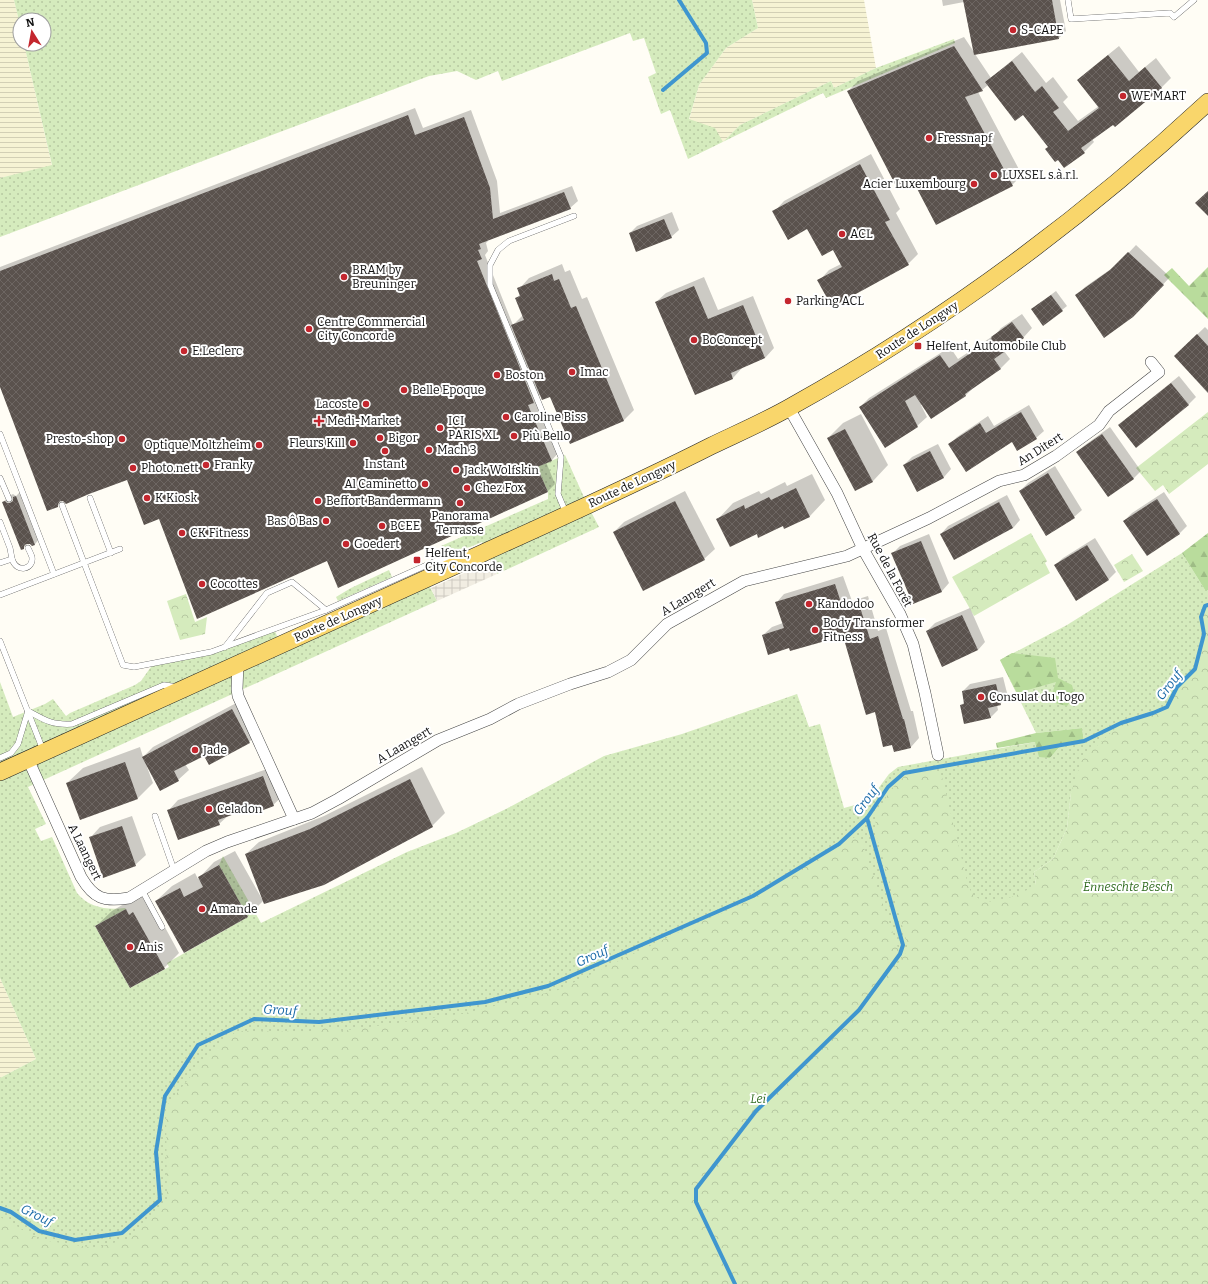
<svg xmlns="http://www.w3.org/2000/svg" width="1208" height="1284" font-family="Bitter,serif">
	<style>
		.farmland { fill: url(#farmland-rules) }
		.grass { fill: url(#grass-dots) }
		.forest { fill: url(#forest-firs) }
		.park { fill: url(#park-crowns) }
		.plaza { fill: url(#plaza-grid) }
		.shadow { fill: #0003 }
		.lines { fill: none; stroke-linecap: round; stroke-linejoin: round }
		.stream { stroke: #3f96cf; stroke-width: 4 }
		.building { fill: url(#building-cross-hatch) }
		.lane-casing { stroke: #444; stroke-width: 6 }
		.street-casing { stroke: #444; stroke-width: 12 }
		.primary-casing { stroke: #222; stroke-width: 18 }
		.lane { stroke: #fff; stroke-width: 5.5 }
		.street { stroke: #fff; stroke-width: 11 }
		.primary { stroke: #f9d66b; stroke-width: 17 }
		.poi-dot { fill: #c4262e; stroke: #fff; stroke-width: 1.5 }
		.labels { text-anchor: middle; dominant-baseline: central; stroke-width: 4; stroke-linejoin: round; paint-order: stroke }
		.poi-label { font-size: 12px; fill: #111; stroke: #fff; text-anchor: start }
		.street-label { font-size: 12px; fill: #111; stroke: #fff }
		.park-label { font-size: 12px; font-style: italic; fill: #2f6b1f; stroke: #fff }
		.water-label { font-size: 13px; font-style: italic; fill: #1768a6; stroke: #fff }
	</style>
	<defs>
		<pattern id="farmland-rules" width="6" height="5" patternUnits="userSpaceOnUse"><rect width="6" height="5" fill="#f6f3d4"/><path d="M0 2.5h6" fill="none" stroke="#d2cfb5"/></pattern>
		<pattern id="grass-dots" width="8" height="8" patternUnits="userSpaceOnUse"><rect width="8" height="8" fill="#d5ebbd"/><path d="M2 2h.1M6 6h.1" fill="none" stroke="#b6c8a1" stroke-width="1.8" stroke-linecap="round"/></pattern>
		<pattern id="forest-firs" width="22" height="20" patternUnits="userSpaceOnUse"><rect width="22" height="20" fill="#b9dc9c"/><path d="M5 1l3.5 6h-7zM16 11l3.5 6h-7z" fill="#9ebc85"/></pattern>
		<pattern id="park-crowns" width="20" height="18" patternUnits="userSpaceOnUse"><rect width="20" height="18" fill="#d5ebbd"/><path d="M2 6a3 3 0 1 1 6 0M12 15a3 3 0 1 1 6 0" fill="none" stroke="#b6c8a1"/></pattern>
		<pattern id="plaza-grid" width="8" height="8" patternUnits="userSpaceOnUse"><rect width="8" height="8" fill="#f1ede2"/><path d="M0 4h8M4 0v8" fill="none" stroke="#cecac1"/></pattern>
		<pattern id="building-cross-hatch" width="8" height="8" patternUnits="userSpaceOnUse"><rect width="8" height="8" fill="#5a524d"/><path d="M0 0l8 8M0 8l8-8" fill="none" stroke="#6d6662"/></pattern>
	</defs>
	<rect width="100%" height="100%" fill="#fffdf5"/>
	<g class="farmland">
		<path d="M0,0H14L20,25V44H24L52,166L0,178Z"/>
		<path d="M752,0H864L876,68L834,88L831,81L740,125L723,142L689,120L699,85L726,48L758,28Z"/>
		<path d="M0,978L36,1059L0,1078Z"/>
	</g>
	<g class="grass">
		<path d="M14,0H752L758,28L726,48L699,85L689,119L715,128L723,142L740,125L831,81L834,88L876,68L954,39L955,43L826,98L823,93L688,159L670,110L661,114L648,77L656,73L644,38L633,41L630,33L502,81L498,71L476,80L457,71L429,76L0,237V178L52,165L24,44H44V20H20V25Z"/>
		<path d="M565,455L588,506L599,527L497,574L482,542L470,547L444,553L441,546L548,499V492L537,467Z"/>
		<path d="M1182,553L1205,590H1208V605L1205,606L1201,617L1204,634L1195,669L1177,687L1167,707L1153,713L1071,793L1067,828L1053,859L1034,872L1036,885L1208,1055L206,1214L0,1284V1078L36,1059L0,978V682L13,717L45,704L53,699L66,716L70,713L135,685L141,681L153,664L211,652L274,629L281,645L426,579L437,601L28,787L46,824L35,829L41,841L52,837L77,893C89,908 107,910 125,908L126,909L95,926L130,988L169,967L167,963L248,917L219,865L223,856L261,923L407,852L456,833L506,809L604,756L682,734L797,694L809,727L820,724L844,808L855,805L860,813L889,774L898,767L1035,742L1050,758L1062,744L1084,741L1082,728L1036,733L1000,660L1067,625Z"/>
		<path d="M389,570L392,577L338,601L336,597L351,588Z"/>
	</g>
	<g class="forest">
		<path d="M1208,267V319L1164,275L1172,268L1189,286Z"/>
		<path d="M1208,533V590H1205L1182,553Z"/>
		<path d="M1012,653L1055,658L1058,678L1072,685L1075,696L1067,706L1055,703L1052,694L1056,682L1017,693L1000,660Z"/>
		<path d="M1082,728L1084,741L1062,744L1050,758L1039,757L1035,742L997,748L996,743L1036,733Z"/>
	</g>
	<g class="park">
		<path d="M1208,412V464L1169,494L1163,485L1155,491L1136,468Z"/>
		<path d="M1031,533L1047,561L1045,563L1050,573L974,616L952,577Z"/>
		<path d="M1132,554L1143,571L1124,582L1114,565Z"/>
		<path d="M186,594L195,622L207,617L205,634L180,640L167,601Z"/>
		<path d="M1208,605V1284H0V1217L42,1240L95,1248L131,1238L167,1203L166,1106L212,1051L237,1031L310,1032L325,1026L342,1031L466,1013L558,990L702,921L730,910L855,837L863,845L900,954L889,968L892,971L905,954L908,946L877,838L875,817L890,790L906,775L930,770L942,777L967,881C968,885 970,890 972,893C987,912 1020,894 1036,885L1034,872L1053,859L1067,828L1071,793L1081,761L1121,723L1153,713L1167,707L1177,687L1195,669L1204,634L1201,617L1205,606Z"/>
	</g>
	<path class="plaza" d="M491,561L497,574L437,601L431,588Z"/>
	<g class="shadow">
		<path d="M942,0H1060L1066,31L1059,38L975,54L991,78L1022,52L1046,83L1053,77L1068,97L1063,102L1078,121L1099,106L1078,81L1088,71L1119,46L1139,72L1156,58L1171,78L1162,87L1115,125L1113,123L1092,139L1094,142L1084,152L1064,167L1023,114L988,85L982,90L978,92L1022,175L1012,185L912,178L848,91L858,81L964,37L974,52L964,2L943,6Z"/>
		<path d="M415,108L423,128L471,110L497,181L500,213L572,186L578,201L570,208L488,240V241L486,243L488,251L485,255L513,325L523,315L516,298L521,294L519,289L529,278L562,264L565,272L570,270L582,299L587,297L634,410L624,420L570,443L550,396L541,394L536,399L559,452L552,460L546,462L555,484L548,491L339,587L327,560L159,518L128,479L64,500L58,506L0,384V267Z"/>
		<path d="M871,154L900,209L896,213L918,254L908,264L819,281L829,270L841,264L833,249L808,228L774,212L784,201Z"/>
		<path d="M672,212L679,230L671,237L630,233L637,226Z"/>
		<path d="M1136,245L1170,277L1141,308L1078,294L1085,287L1118,264Z"/>
		<path d="M704,277L718,310L753,296L774,348L765,358L742,367V368L733,378L656,302L666,293Z"/>
		<path d="M1056,291L1067,306L1062,310L1037,305Z"/>
		<path d="M1022,314L1032,328L1023,338L1004,351L1010,359L1001,368L975,386L966,395L931,417L922,404L921,405L927,417L917,426L885,446L860,407L869,398L950,347L958,359L996,334L1001,328Z"/>
		<path d="M1205,327L1208,330V391L1182,349Z"/>
		<path d="M1179,376L1196,397L1189,404L1136,447L1119,426L1127,418Z"/>
		<path d="M1029,405L1044,431L1036,438L1012,441L949,445L957,437L988,416L994,426Z"/>
		<path d="M861,414L888,465L873,481L856,490L828,438L843,423Z"/>
		<path d="M1110,427L1141,471L1134,478L1108,496L1077,452L1085,445Z"/>
		<path d="M938,444L951,469L944,477L918,490L904,465L912,457Z"/>
		<path d="M1055,466L1082,510L1074,517L1020,491L1028,483Z"/>
		<path d="M812,474L825,500L810,516L784,528L783,525L757,533L718,519L733,503L759,491L761,494L785,482L787,486Z"/>
		<path d="M22,490L42,536L35,544L32,545L29,543L23,548L3,502L11,495L13,494L16,496Z"/>
		<path d="M685,491L715,549L704,559L614,532L624,522Z"/>
		<path d="M1164,492L1187,526L1180,533L1147,555L1124,521L1132,513Z"/>
		<path d="M1007,495L1020,520L1013,528L941,534L948,526Z"/>
		<path d="M929,534L949,583L942,591L913,603L892,554L900,546Z"/>
		<path d="M1095,538L1116,572L1109,579L1076,599L1055,565L1063,558Z"/>
		<path d="M843,576L852,601L868,596L878,631L886,628L911,711H913L919,738L911,747L894,751L893,744L875,711L844,634L790,647L763,635L772,627L783,623L776,603L784,594Z"/>
		<path d="M970,608L985,642L978,650L927,631L935,623Z"/>
		<path d="M1003,677L1008,697L1000,704L997,705L998,710L990,718L961,705L965,702L963,691L970,684Z"/>
		<path d="M242,700L260,732L249,742L204,754L185,764L189,770L178,780L149,767H147L153,783L138,798L67,783L83,768L140,747L143,757L153,747Z"/>
		<path d="M273,767L284,795L273,805L252,807L229,815L219,824L168,811L178,800Z"/>
		<path d="M422,767L445,813L432,826L264,900L248,916L185,951L156,901L172,886L195,873L198,879L214,862L235,851L262,899L263,898L246,854L259,842L324,816Z"/>
		<path d="M132,816L146,855L135,865L90,838L100,827Z"/>
		<path d="M141,894L144,900L149,898L179,953L164,968L96,926L112,911Z"/>
	</g>
	<g class="lines">
		<g class="stream">
			<path d="M663,90L707,53L706,43L679,0"/>
			<path d="M0,1208L11,1212L39,1231L75,1240L122,1233L160,1200L156,1152L165,1096L198,1045L254,1019L319,1022L485,1002L548,986L753,896L839,844L867,818L888,787L904,773L1084,741L1121,723L1153,713L1167,707L1177,687L1195,669L1204,634L1201,617L1205,606L1208,605"/>
			<path d="M735,1284L696,1202V1189L756,1111L859,1010L900,954L903,945L867,818"/>
		</g>
	</g>
	<g class="building">
		<path d="M963,0H1052L1059,39L974,55Z"/>
		<path d="M954,46L983,91L965,97L1013,186L936,225L912,179L897,188L847,91Z"/>
		<path d="M1108,55L1129,81L1145,67L1162,88L1115,127L1113,125L1081,148L1085,153L1064,168L1058,160L1055,162L1045,149L1048,147L1023,115L1015,121L985,82L1012,61L1035,92L1042,86L1059,108L1053,112L1068,131L1099,108L1077,80Z"/>
		<path d="M408,115L415,135L464,117L490,188L493,219L564,192L571,209L479,244L481,249L478,250L482,259L477,261L534,403L528,405L552,461L537,467L548,492L338,588L327,561L197,619L159,519L144,525L127,480L89,494L66,504L63,501H60L58,504V507L47,511L0,387V271Z"/>
		<path d="M860,164L890,220L885,222L909,265L832,307L817,280L842,267L833,250L822,256L807,229L788,240L772,211Z"/>
		<path d="M1208,191V216L1195,203Z"/>
		<path d="M664,219L672,238L636,252L629,233Z"/>
		<path d="M1128,252L1164,285L1133,317L1104,338L1075,295L1110,270Z"/>
		<path d="M552,274L554,281L559,279L571,308L576,306L624,421L570,444L550,397L542,400L511,325L524,320L515,298L520,296L517,288Z"/>
		<path d="M694,286L708,319L743,305L765,358L731,373L733,379L695,395L655,302Z"/>
		<path d="M1051,295L1063,311L1043,326L1031,309Z"/>
		<path d="M1012,322L1024,338L994,359L1001,369L965,394L966,396L931,419L915,395L905,401L918,427L885,448L859,407L940,355L949,368L992,338L991,337Z"/>
		<path d="M1197,334L1208,346V393L1174,356Z"/>
		<path d="M1171,383L1189,405L1136,448L1118,425Z"/>
		<path d="M1021,412L1037,439L1017,451L1012,442L966,472L948,444L980,423L986,433Z"/>
		<path d="M845,429L873,482L855,491L827,438Z"/>
		<path d="M1102,434L1134,479L1108,497L1076,452Z"/>
		<path d="M930,451L944,478L917,492L903,465Z"/>
		<path d="M1048,473L1075,518L1046,536L1019,491Z"/>
		<path d="M796,488L810,517L784,529L783,526L758,538L757,534L730,547L716,519L744,505L745,509L769,497L771,500Z"/>
		<path d="M16,496L35,545L32,546L30,544H26L24,546V549L21,550L2,502L5,501L7,503H10L13,501V497Z"/>
		<path d="M1157,499L1180,534L1147,556L1123,521Z"/>
		<path d="M675,501L705,560L643,591L613,532Z"/>
		<path d="M999,502L1013,528L954,560L940,534Z"/>
		<path d="M921,541L942,592L913,604L891,553Z"/>
		<path d="M1087,545L1109,580L1076,601L1054,565Z"/>
		<path d="M835,584L843,609L859,604L870,639L878,636L903,719H904L911,748L894,752L892,745L883,747L875,712L866,715L843,636L790,651L789,648L768,655L762,635L784,628L775,602Z"/>
		<path d="M962,615L978,650L942,667L926,631Z"/>
		<path d="M996,684L1001,705L988,708L991,718L964,724L960,705L964,704L962,691Z"/>
		<path d="M232,709L250,743L209,765L204,756L174,771L179,781L160,791L142,757Z"/>
		<path d="M125,762L138,799L80,820L66,783Z"/>
		<path d="M263,776L274,806L253,814L251,808L218,820L220,825L178,840L167,810Z"/>
		<path d="M410,779L433,827L324,885L264,904L245,854L310,829Z"/>
		<path d="M122,826L136,866L103,878L89,837Z"/>
		<path d="M219,865L248,917L184,953L155,901L180,888L184,897L203,887L198,877Z"/>
		<path d="M126,909L129,915L133,912L165,969L130,988L95,926Z"/>
	</g>
	<g class="lines">
		<g class="lane-casing">
			<g id="lane">
				<path d="M1068,0L1071,19L1170,13L1174,17L1194,0"/>
				<path d="M0,434L54,574"/>
				<path d="M0,478L9,499"/>
				<path d="M90,498L111,553"/>
				<path d="M62,505L123,665L134,667L211,652L326,610L438,560L456,559"/>
				<path d="M566,513L558,494L561,457L490,285V265L498,250L509,241L574,216"/>
				<path d="M0,522L10,548L12,559L0,563"/>
				<path d="M12,559C17,574 34,569 32,557C31,554 29,550 28,548"/>
				<path d="M0,595L120,549"/>
				<path d="M0,641L43,750"/>
				<path d="M225,647L267,593L292,582L326,610"/>
				<path d="M28,711C46,721 52,725 72,724L164,685L177,687"/>
				<path d="M0,758L11,753L18,744L28,711"/>
				<path d="M155,816L174,870"/>
				<path d="M142,890L162,927"/>
			</g>
		</g>
		<g class="street-casing">
			<g id="street">
				<path d="M789,408L837,493L863,549L900,614L913,644L925,693L938,755"/>
				<path d="M238,664L237,689L238,696L294,819"/>
				<path d="M28,759L81,877C94,899 104,902 129,898L206,851L227,842L312,813L338,799L438,740L490,719L518,704L570,684L608,672L631,660L667,624L744,581L847,556L929,518L999,481L1024,475L1056,456L1099,425L1109,411L1159,372L1151,362"/>
			</g>
		</g>
		<g class="primary-casing">
			<path id="primary" d="M0,772C161,699 322,626 483,553C560,518 636,484 711,446C738,433 766,421 792,406C943,322 1082,219 1208,102"/>
		</g>
		<use href="#lane" class="lane"/>
		<use href="#street" class="street"/>
		<use href="#primary" class="primary"/>
	</g>
	<g class="poi-dot">
		<circle cx="1013" cy="30" r="4"/>
		<circle cx="1123" cy="96" r="4"/>
		<circle cx="929" cy="138" r="4"/>
		<circle cx="994" cy="175" r="4"/>
		<circle cx="974" cy="184" r="4"/>
		<circle cx="842" cy="234" r="4"/>
		<circle cx="344" cy="277" r="4"/>
		<circle cx="788" cy="301" r="4"/>
		<circle cx="309" cy="329" r="4"/>
		<circle cx="694" cy="340" r="4"/>
		<rect x="914" y="342" width="8" height="8" rx="2"/>
		<circle cx="184" cy="351" r="4"/>
		<circle cx="572" cy="372" r="4"/>
		<circle cx="497" cy="375" r="4"/>
		<circle cx="404" cy="390" r="4"/>
		<circle cx="366" cy="404" r="4"/>
		<circle cx="506" cy="417" r="4"/>
		<path d="M317 415h4v4h4v4h-4v4h-4v-4h-4v-4h4z"/>
		<circle cx="440" cy="428" r="4"/>
		<circle cx="514" cy="436" r="4"/>
		<circle cx="380" cy="438" r="4"/>
		<circle cx="122" cy="439" r="4"/>
		<circle cx="353" cy="443" r="4"/>
		<circle cx="259" cy="445" r="4"/>
		<circle cx="429" cy="450" r="4"/>
		<circle cx="385" cy="451" r="4"/>
		<circle cx="206" cy="465" r="4"/>
		<circle cx="133" cy="468" r="4"/>
		<circle cx="456" cy="470" r="4"/>
		<circle cx="425" cy="484" r="4"/>
		<circle cx="467" cy="488" r="4"/>
		<circle cx="147" cy="498" r="4"/>
		<circle cx="318" cy="501" r="4"/>
		<circle cx="460" cy="503" r="4"/>
		<circle cx="326" cy="521" r="4"/>
		<circle cx="382" cy="526" r="4"/>
		<circle cx="182" cy="533" r="4"/>
		<circle cx="346" cy="544" r="4"/>
		<rect x="413" y="556" width="8" height="8" rx="2"/>
		<circle cx="202" cy="584" r="4"/>
		<circle cx="809" cy="604" r="4"/>
		<circle cx="815" cy="630" r="4"/>
		<circle cx="981" cy="697" r="4"/>
		<circle cx="195" cy="750" r="4"/>
		<circle cx="209" cy="809" r="4"/>
		<circle cx="202" cy="909" r="4"/>
		<circle cx="130" cy="947" r="4"/>
	</g>
	<g class="labels">
		<g class="poi-label">
			<text x="1021" y="30">S-CAPE</text>
			<text x="1131" y="96">WE MART</text>
			<text x="937" y="138">Fressnapf</text>
			<text x="1002" y="175">LUXSEL s.à.r.l.</text>
			<text x="966" y="184" text-anchor="end">Acier Luxembourg</text>
			<text x="850" y="234">ACL</text>
			<text x="352" y="270">BRAM by<tspan x="352" dy="14">Breuninger</tspan></text>
			<text x="796" y="301">Parking ACL</text>
			<text x="317" y="322">Centre Commercial<tspan x="317" dy="14">City Concorde</tspan></text>
			<text x="702" y="340">BoConcept</text>
			<text x="926" y="346">Helfent, Automobile Club</text>
			<text x="192" y="351">E.Leclerc</text>
			<text x="580" y="372">Imac</text>
			<text x="505" y="375">Boston</text>
			<text x="412" y="390">Belle Epoque</text>
			<text x="358" y="404" text-anchor="end">Lacoste</text>
			<text x="514" y="417">Caroline Biss</text>
			<text x="327" y="421">Medi-Market</text>
			<text x="448" y="421">ICI<tspan x="448" dy="14">PARIS XL</tspan></text>
			<text x="522" y="436">Più Bello</text>
			<text x="388" y="438">Bigor</text>
			<text x="114" y="439" text-anchor="end">Presto-shop</text>
			<text x="345" y="443" text-anchor="end">Fleurs Kill</text>
			<text x="251" y="445" text-anchor="end">Optique Moltzheim</text>
			<text x="437" y="450">Mach 3</text>
			<text x="385" y="464" text-anchor="middle">Instant</text>
			<text x="214" y="465">Franky</text>
			<text x="141" y="468">Photo.nett</text>
			<text x="464" y="470">Jack Wolfskin</text>
			<text x="417" y="484" text-anchor="end">Al Caminetto</text>
			<text x="475" y="488">Chez Fox</text>
			<text x="155" y="498">K Kiosk</text>
			<text x="326" y="501">Beffort Bandermann</text>
			<text x="460" y="516" text-anchor="middle">Panorama<tspan x="460" dy="14">Terrasse</tspan></text>
			<text x="318" y="521" text-anchor="end">Bas ô Bas</text>
			<text x="390" y="526">BCEE</text>
			<text x="190" y="533">CK Fitness</text>
			<text x="354" y="544">Goedert</text>
			<text x="425" y="553">Helfent,<tspan x="425" dy="14">City Concorde</tspan></text>
			<text x="210" y="584">Cocottes</text>
			<text x="817" y="604">Kandodoo</text>
			<text x="823" y="623">Body Transformer<tspan x="823" dy="14">Fitness</tspan></text>
			<text x="989" y="697">Consulat du Togo</text>
			<text x="203" y="750">Jade</text>
			<text x="217" y="809">Celadon</text>
			<text x="210" y="909">Amande</text>
			<text x="138" y="947">Anis</text>
		</g>
		<g class="street-label">
			<text transform="translate(917 330) rotate(-33)">Route de Longwy</text>
			<text transform="translate(1040 449) rotate(-32)">An Ditert</text>
			<text transform="translate(632 484) rotate(-25)">Route de Longwy</text>
			<text transform="translate(890 570) rotate(62)">Rue de la Forêt</text>
			<text transform="translate(688 597) rotate(-31)">A Laangert</text>
			<text transform="translate(338 619) rotate(-24)">Route de Longwy</text>
			<text transform="translate(404 745) rotate(-30)">A Laangert</text>
			<text transform="translate(85 852) rotate(64)">A Laangert</text>
		</g>
		<g class="park-label">
			<text x="1128" y="887">Ënneschte Bësch</text>
			<text x="758" y="1099">Lei</text>
		</g>
		<g class="water-label">
			<text transform="translate(1169 685) rotate(-52)">Grouf</text>
			<text transform="translate(866 800) rotate(-53)">Grouf</text>
			<text transform="translate(592 956) rotate(-24)">Grouf</text>
			<text transform="translate(280 1010) rotate(3)">Grouf</text>
			<text transform="translate(37 1215) rotate(26)">Grouf</text>
		</g>
	</g>
	<g transform="translate(32 32) rotate(349)"><circle r="19" fill="#ffffff" stroke="#a0a0a0"/>
	<path d="M0-3L7 15L0 10L-7 15Z" fill="#c4262e"/>
	<text y="-6" font-size="11" font-weight="bold" text-anchor="middle" fill="#111111">N</text>
	</g>
</svg>
